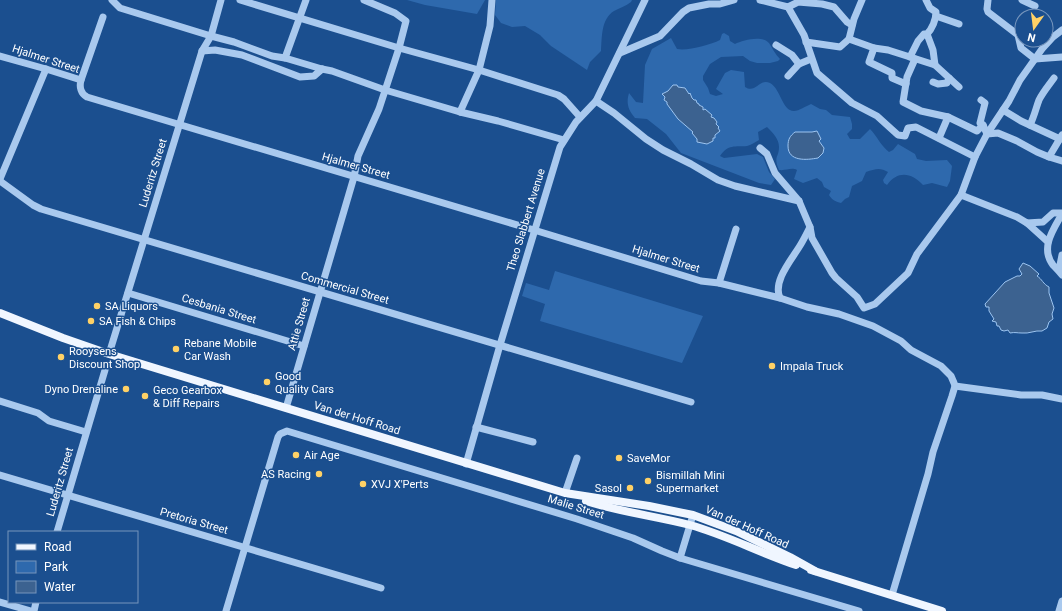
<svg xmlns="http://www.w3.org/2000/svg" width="1062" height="611" font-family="Roboto,sans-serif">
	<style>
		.green { fill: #2e69ad }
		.water { fill: #3c6290; stroke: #9cc4f0 }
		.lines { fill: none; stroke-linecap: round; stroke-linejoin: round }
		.minor { stroke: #a9c9ee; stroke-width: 7 }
		.major { stroke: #f0f6ff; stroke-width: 8 }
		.poi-dot { fill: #ffd166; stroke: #1b4f8f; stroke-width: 1.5 }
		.labels { text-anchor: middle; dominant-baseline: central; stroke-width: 3; stroke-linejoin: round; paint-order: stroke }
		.street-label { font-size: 11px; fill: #fff; stroke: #1b4f8f }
		.poi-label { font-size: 11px; fill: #fff; stroke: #1b4f8f; text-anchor: start }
	</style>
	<rect width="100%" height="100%" fill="#1b4f8f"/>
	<g class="green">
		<path d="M407,0H485L477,14L425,5Z"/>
		<path d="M496,0H632L631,2C626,6 619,8 614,11C601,19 602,37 601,51L590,62L587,70L551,46L540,35L525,26L512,27L501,23L495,15Z"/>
		<path d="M724,33L729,36L730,41L735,44C743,40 762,35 769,43C773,49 775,54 780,59L778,61L770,63H757L750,61L743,56L721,57L710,64L703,76V80L708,88L710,94L716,96L723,94L716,89L725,73L731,70L744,72L745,87C756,94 759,78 770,83C781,89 782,111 794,111C799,111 806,106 811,104L820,109L826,110L832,115L850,117L852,124V129L847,134L850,139H860L870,129C877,136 881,146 889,152L893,150L898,144L915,154L917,159L926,161L947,160L952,166L950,181L947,187L932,183L923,185C912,173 898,170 887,185L884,183L883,180L888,172C880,167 875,169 866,172L862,181L852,186L849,197L845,199L841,203C836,202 832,200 829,195L831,191L824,187L822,182L817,178L803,183L794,179L797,170C791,167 786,171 779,170C773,156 779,158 779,147C779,139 773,133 767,127L758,132L759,140C755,142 751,145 747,146C735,147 728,144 720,156L724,158L757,154L763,157L769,172L775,179L771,185L759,183L681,153L666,134L647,119L635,118C628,110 626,103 629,93L636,102L643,103L645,65L652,49L671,38L677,49C688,51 710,45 720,40L722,34Z"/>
		<path d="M555,271L703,316L682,363L540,321L545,304L522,296L526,283L549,290Z"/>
	</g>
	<g class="water">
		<path d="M673,85H677L678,87L685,88L689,94L690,93L692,98L694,100H696L697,103L699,104V105L703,107V110L705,109L712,115L711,117L714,118L717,122L716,124L719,127L718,128L720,131L715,135V138H713V141L707,144L697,142V139L692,133L693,132L678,119L667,104V102L664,100L665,97L662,94L668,91Z"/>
		<path d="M817,131L821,139L819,141L824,148L823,153L818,158C807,160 788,162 788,146C788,139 790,136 795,132H812Z"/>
		<path d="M1023,263L1030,266L1039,274L1037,276C1042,279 1043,284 1049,287V293L1054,308L1052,314L1053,319L1049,322L1047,328L1042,331C1035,330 1029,334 1022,333C1017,333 1015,332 1010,333L1008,330L1004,331L1001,330L999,326H997L996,322L992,321L994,319L989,311V307H986L985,304L1005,282L1017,276H1020L1022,274L1019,269Z"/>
	</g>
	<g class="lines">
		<g class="minor">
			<path d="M112,0L120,8L211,36L234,42L272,56L285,58L322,69L332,71L385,90L460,112L498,121L564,140"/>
			<path d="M240,0L399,48L479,70L558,95L564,99L580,117"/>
			<path d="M760,0L788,7L804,35L817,73L852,103L877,116L898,135L905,136L908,128L916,127L975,157"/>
			<path d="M926,0L930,8L936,12C936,20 932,29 927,34H924L918,41L910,57L935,65L933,50L927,34"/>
			<path d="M988,0L987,9L988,12L1018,35L1021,48L1035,59L1062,57"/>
			<path d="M1022,0L1035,6"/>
			<path d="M788,7L798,2L822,4L834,7L847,22L852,25"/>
			<path d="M936,16L959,24"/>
			<path d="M849,39L874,48L888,50L910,57"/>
			<path d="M806,42L840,47L849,39L854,19L862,0"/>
			<path d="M776,45L792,55L799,64"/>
			<path d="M874,48L869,62L892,73V78L906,84"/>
			<path d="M202,51L215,50L242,55L300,77L314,76L322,69"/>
			<path d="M620,53L660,36L683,12L689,8L709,4H720L734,0"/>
			<path d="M0,56L46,69L81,80C79,87 81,94 87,97L534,230L701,281L719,283L780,298"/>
			<path d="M285,58L306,0"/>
			<path d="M915,59L907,77L903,102L921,111L948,117L977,131L983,125"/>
			<path d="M935,65L959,87"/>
			<path d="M788,76L799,64L811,59"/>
			<path d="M81,80L103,17"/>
			<path d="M933,82L938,84L947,83L949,78"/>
			<path d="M981,100L985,103L980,123L983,125L987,134L998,133L1017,141L1037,152L1049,157L1062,135"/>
			<path d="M596,101L614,113L646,139L663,150L691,164L718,180L735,186L799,201"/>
			<path d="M1003,110L1021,121L1060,139"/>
			<path d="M460,112L479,70L490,26L492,0"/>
			<path d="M1030,125C1034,117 1036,108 1039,100C1043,92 1049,85 1054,78"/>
			<path d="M939,138L948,117"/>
			<path d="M760,148L767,154L775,173L799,201L810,227C807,233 804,239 801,244C793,258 772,281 780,298L807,307L839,314L873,326L901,341L911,350L941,366L951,376L954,383L955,386L952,396L933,452L928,474L892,595"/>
			<path d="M1049,157L1062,161"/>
			<path d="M0,179L46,69"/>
			<path d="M0,181L33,205L41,209L691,402"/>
			<path d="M961,195L1017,217L1027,223L1043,222L1053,213H1062"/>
			<path d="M1062,214C1053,230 1040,248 1053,265C1056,268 1059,271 1062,275"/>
			<path d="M1027,223L1048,242"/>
			<path d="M810,227L812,238L832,273L836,278L857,297L864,308L875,304L908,273L917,254L961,195L975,157L987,134L1009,101L1020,80L1042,49L1053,37L1062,30"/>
			<path d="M1059,270L1062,255"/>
			<path d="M719,283L736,229"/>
			<path d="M128,293L304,346"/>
			<path d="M109,354L202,51L211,36L221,0"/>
			<path d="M955,386L1021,395H1042L1062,399"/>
			<path d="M0,401L38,413L49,421L86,432"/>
			<path d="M286,408L354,177L358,156L379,109L399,48L406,21L395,13L364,0"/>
			<path d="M476,427L533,442"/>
			<path d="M466,464L500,345L560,147L576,122L596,101L645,0"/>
			<path d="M0,475L381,588"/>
			<path d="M565,493L577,458"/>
			<path d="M57,532L105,370"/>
			<path d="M680,558L693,515"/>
			<path d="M0,602L31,611"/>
			<path d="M34,611L36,602"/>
			<path d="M226,611L278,437L280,434L287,431L577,519L633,538L662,551L680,558L859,611"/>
			<path d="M1059,611L1062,601"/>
		</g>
		<g class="major">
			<path d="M0,313L63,338L109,354L565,493L649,506L693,515L736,531L790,557L815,571"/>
			<path d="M586,501C620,512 655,516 690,525C726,535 760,553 796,565"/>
			<path d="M811,570L942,611"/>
		</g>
	</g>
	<g class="poi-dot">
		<circle cx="97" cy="306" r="4"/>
		<circle cx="91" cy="321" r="4"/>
		<circle cx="176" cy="349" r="4"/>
		<circle cx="61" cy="357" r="4"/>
		<circle cx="772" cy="366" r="4"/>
		<circle cx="267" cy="382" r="4"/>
		<circle cx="126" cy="389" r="4"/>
		<circle cx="145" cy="396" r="4"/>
		<circle cx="296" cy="455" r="4"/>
		<circle cx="619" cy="458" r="4"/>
		<circle cx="319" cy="474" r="4"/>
		<circle cx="648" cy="481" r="4"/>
		<circle cx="363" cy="484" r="4"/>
		<circle cx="630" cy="488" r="4"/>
	</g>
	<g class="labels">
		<g class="street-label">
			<text transform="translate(46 59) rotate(18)">Hjalmer Street</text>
			<text transform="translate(356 166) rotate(16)">Hjalmer Street</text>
			<text transform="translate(153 173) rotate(-73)">Luderitz Street</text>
			<text transform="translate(526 220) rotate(-73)">Theo Slabbert Avenue</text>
			<text transform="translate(666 259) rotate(17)">Hjalmer Street</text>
			<text transform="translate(345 288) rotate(16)">Commercial Street</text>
			<text transform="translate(219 309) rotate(17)">Cesbania Street</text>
			<text transform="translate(299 324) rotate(-74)">Attie Street</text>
			<text transform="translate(357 418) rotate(17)">Van der Hoff Road</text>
			<text transform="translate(60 482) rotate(-74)">Luderitz Street</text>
			<text transform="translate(576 507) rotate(17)">Malie Street</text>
			<text transform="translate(194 521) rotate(16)">Pretoria Street</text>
			<text transform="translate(747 527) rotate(24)">Van der Hoff Road</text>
		</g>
		<g class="poi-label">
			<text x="105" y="306">SA Liquors</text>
			<text x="99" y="321">SA Fish &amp; Chips</text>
			<text x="184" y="343">Rebane Mobile<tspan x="184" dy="13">Car Wash</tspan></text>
			<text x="69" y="351">Rooysens<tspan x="69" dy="13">Discount Shop</tspan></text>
			<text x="780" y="366">Impala Truck</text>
			<text x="275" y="376">Good<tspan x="275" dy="13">Quality Cars</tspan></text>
			<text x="118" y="389" text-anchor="end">Dyno Drenaline</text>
			<text x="153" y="390">Geco Gearbox<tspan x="153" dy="13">&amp; Diff Repairs</tspan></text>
			<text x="304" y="455">Air Age</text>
			<text x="627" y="458">SaveMor</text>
			<text x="311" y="474" text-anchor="end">AS Racing</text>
			<text x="656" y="475">Bismillah Mini<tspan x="656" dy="13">Supermarket</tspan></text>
			<text x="371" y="484">XVJ X'Perts</text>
			<text x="622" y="488" text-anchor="end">Sasol</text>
		</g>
	</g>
	<rect x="8" y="531" width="130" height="72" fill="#1b4f8f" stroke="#7695bc"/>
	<rect x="16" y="544" width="20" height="6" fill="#f0f6ff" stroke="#7695bc"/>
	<text x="44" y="551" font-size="12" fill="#ffffff">Road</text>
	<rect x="16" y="561" width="20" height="12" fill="#2e69ad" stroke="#7695bc"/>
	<text x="44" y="571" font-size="12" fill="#ffffff">Park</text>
	<rect x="16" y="581" width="20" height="12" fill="#3c6290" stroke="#7695bc"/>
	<text x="44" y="591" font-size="12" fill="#ffffff">Water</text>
	<g transform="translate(1034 28) rotate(194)"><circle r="19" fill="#1b4f8f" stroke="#7695bc"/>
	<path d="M0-3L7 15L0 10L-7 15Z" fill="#ffd166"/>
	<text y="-6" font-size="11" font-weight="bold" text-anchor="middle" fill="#ffffff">N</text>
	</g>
</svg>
